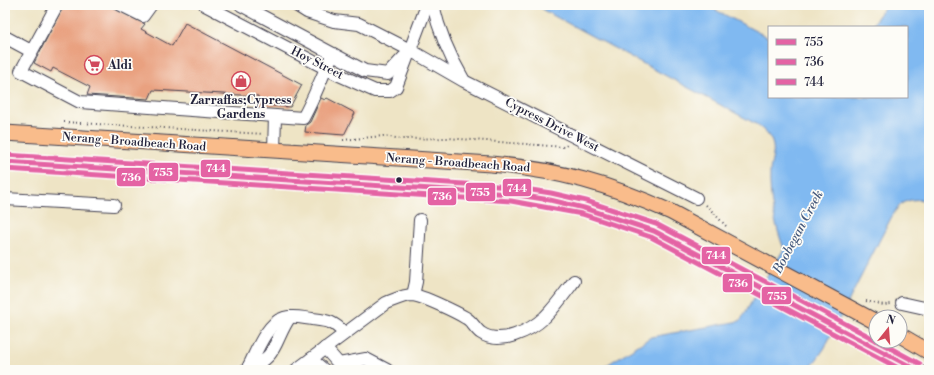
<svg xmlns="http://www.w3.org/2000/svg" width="934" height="375" font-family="'Libre Bodoni',serif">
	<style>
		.water { fill: #80b9f1; stroke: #516e96 }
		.building { fill: #e9a180 }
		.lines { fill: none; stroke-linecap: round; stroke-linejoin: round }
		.minor-casing { stroke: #413f50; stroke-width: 14 }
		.major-casing { stroke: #413f50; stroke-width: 17 }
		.path { stroke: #413f50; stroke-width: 2; stroke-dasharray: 1 3; stroke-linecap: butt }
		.minor { stroke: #fff; stroke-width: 12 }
		.major { stroke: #f9bc8b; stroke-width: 15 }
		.bus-1-casing { stroke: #fdfcf7; stroke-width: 8 }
		.bus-2-casing { stroke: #fdfcf7; stroke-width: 8 }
		.bus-3-casing { stroke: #fdfcf7; stroke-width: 8 }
		.bus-1 { stroke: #e463a4; stroke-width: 5 }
		.bus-2 { stroke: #e463a4; stroke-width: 5 }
		.bus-3 { stroke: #e463a4; stroke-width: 5 }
		.bus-dot { fill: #22223b; stroke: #fdfcf7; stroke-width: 1.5 }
		.labels { text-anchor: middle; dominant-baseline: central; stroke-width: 3.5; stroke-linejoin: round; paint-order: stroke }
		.street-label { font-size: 12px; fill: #22223b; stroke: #fdfcf7 }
		.poi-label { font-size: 12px; font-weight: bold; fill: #22223b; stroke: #fdfcf7; text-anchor: start }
		.water-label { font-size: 13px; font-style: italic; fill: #43577b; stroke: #fdfcf7 }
		.line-badge { stroke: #fdfcf7; stroke-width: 1.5 }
		.badge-label { font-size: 11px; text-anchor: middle; font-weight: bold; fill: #fff }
	</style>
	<rect width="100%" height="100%" fill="#fdfcf7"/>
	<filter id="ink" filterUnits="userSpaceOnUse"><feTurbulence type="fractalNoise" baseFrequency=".025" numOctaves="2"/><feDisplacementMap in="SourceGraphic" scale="8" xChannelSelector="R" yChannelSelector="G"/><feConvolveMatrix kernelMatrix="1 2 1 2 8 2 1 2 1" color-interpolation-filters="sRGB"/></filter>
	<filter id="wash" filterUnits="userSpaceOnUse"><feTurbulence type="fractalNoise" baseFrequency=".012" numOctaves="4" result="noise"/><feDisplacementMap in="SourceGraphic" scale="16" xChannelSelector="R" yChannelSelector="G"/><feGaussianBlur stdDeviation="0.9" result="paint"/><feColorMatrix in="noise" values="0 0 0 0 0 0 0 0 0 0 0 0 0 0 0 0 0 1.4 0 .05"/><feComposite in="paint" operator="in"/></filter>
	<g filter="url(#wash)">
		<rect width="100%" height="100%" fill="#eee4c5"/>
		<path class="water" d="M542,5H706L769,38V97H907V27H871L886,5H929V202C921,198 908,199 901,204C897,207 894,214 891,218L824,349L809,370H599L651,337L740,321L784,249C775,225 769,199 770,173C770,163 776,153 772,142C769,134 762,129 756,124L543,10Z"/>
		<g id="blocks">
			<g class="building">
				<path d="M64,5H108L145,24L141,29L172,46L185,23L302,85L290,107L259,105L258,96L153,90L149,99L87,95L90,87L53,68L51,72L34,63Z"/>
				<path d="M321,98L325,100L327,98L355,113L344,135L305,132L306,125L310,122Z"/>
			</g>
		</g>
	</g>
	<g filter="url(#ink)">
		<use href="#blocks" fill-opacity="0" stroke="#413f50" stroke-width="1"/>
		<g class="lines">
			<g class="minor-casing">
				<g id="minor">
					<path d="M57,5L21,71L80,102L303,118C315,97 322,75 333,54"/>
					<path d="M121,5L143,16L151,5"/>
					<path d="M205,5L337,74L375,91H390L396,87L427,5"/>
					<path d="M241,5L365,71L388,74L404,57"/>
					<path d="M296,5L307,12L334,21L359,24L410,50L464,81L696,198"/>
					<path d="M433,5C439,32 449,55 463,79"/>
					<path d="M5,37L31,51"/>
					<path d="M274,151L275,116"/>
					<path d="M5,199L114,205"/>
					<path d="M413,295L416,282L420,220"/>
					<path d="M902,303L929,309"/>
					<path d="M325,348L339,364L366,359L387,370"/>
					<path d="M311,359L324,370"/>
					<path d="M249,366C277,361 275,337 290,317"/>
					<path d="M247,370C255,355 266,323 284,318C293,315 303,318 312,319C328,321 333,321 344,333"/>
					<path d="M296,370L386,303C394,300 404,295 412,295C423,296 456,312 466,318C472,321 475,329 481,333C500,346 530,331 545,317C556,306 565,293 574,281"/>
				</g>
			</g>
			<g class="major-casing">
				<g id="major">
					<path d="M5,133L491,164C559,170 609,184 671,212L876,322"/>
					<path d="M5,162L512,194C565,200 604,212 654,231L917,370"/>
					<path d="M900,335L929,352"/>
				</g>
			</g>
			<g class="path">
				<path d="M64,122L263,134"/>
				<path d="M343,140L383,136L402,139L447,138L564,147L567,145"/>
				<path d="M706,205L726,226"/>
				<path d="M866,301L884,305L891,304"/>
			</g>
			<use href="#minor" class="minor"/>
			<use href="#major" class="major"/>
			<g class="bus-1-casing">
				<path id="bus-1" d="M5,162L512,194L550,200L584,208L654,231L917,370"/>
			</g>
			<g class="bus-2-casing">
				<path id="bus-2" d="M5,169L511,201L582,214L651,237L902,370"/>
			</g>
			<g class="bus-3-casing">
				<g id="bus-3">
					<path d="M5,155L512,187L551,193L586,201L656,224L876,340"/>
					<path d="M877,341L920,364"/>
				</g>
			</g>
			<use href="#bus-1" class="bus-1"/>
			<use href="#bus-2" class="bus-2"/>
			<use href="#bus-3" class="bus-3"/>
		</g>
	</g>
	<defs>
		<g id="supermarket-ring" transform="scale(1)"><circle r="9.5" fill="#fdfcf7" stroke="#d1495b" stroke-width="1.5"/><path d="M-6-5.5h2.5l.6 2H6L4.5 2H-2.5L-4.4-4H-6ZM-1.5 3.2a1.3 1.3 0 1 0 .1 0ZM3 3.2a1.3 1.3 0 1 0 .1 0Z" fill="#d1495b"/></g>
		<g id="shop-ring" transform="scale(1)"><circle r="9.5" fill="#fdfcf7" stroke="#d1495b" stroke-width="1.5"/><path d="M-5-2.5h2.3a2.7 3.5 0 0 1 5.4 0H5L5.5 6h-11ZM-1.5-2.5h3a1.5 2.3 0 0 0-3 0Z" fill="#d1495b"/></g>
	</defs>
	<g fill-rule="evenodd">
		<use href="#supermarket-ring" x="94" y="65"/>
		<use href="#shop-ring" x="241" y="81"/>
	</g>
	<circle class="bus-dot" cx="399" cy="180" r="3.5"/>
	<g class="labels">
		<g class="street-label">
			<text transform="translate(317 63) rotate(27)">Hoy Street</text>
			<text transform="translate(552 125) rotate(27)">Cypress Drive West</text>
			<text transform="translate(134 142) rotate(4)">Nerang - Broadbeach Road</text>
			<text transform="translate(458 163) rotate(4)">Nerang - Broadbeach Road</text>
		</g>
		<g class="poi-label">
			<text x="108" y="65">Aldi</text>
			<text x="241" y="100" text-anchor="middle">Zarraffas;Cypress<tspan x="241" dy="14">Gardens</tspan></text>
		</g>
		<g class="water-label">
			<text transform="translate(798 232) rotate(-62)">Boobegan Creek</text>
		</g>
	</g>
	<g class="line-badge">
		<rect x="200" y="159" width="31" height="19" rx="4" fill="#e463a4"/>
		<rect x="148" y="162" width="31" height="20" rx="4" fill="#e463a4"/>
		<rect x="116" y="167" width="30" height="20" rx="4" fill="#e463a4"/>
		<rect x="502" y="178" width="30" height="19" rx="4" fill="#e463a4"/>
		<rect x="465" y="182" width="31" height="20" rx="4" fill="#e463a4"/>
		<rect x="427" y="187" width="30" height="19" rx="4" fill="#e463a4"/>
		<rect x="701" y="246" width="30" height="19" rx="4" fill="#e463a4"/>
		<rect x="722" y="273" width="31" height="20" rx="4" fill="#e463a4"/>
		<rect x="761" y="286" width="31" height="19" rx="4" fill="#e463a4"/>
	</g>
	<g class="badge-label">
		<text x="216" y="172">744</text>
		<text x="163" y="176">755</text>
		<text x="131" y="181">736</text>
		<text x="517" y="192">744</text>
		<text x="480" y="196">755</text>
		<text x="442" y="200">736</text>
		<text x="716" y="259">744</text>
		<text x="738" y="287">736</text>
		<text x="777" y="300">755</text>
	</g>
	<rect width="934" height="375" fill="none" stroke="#fdfcf7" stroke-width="20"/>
	<rect x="768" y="26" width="140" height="72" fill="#fdfcf7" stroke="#a5a5ac"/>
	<rect x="776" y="39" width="20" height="6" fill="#e463a4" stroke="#a5a5ac"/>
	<text x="804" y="46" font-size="12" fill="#22223b">755</text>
	<rect x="776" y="59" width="20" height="6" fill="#e463a4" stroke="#a5a5ac"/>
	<text x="804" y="66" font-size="12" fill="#22223b">736</text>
	<rect x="776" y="79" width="20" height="6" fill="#e463a4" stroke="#a5a5ac"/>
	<text x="804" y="86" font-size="12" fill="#22223b">744</text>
	<g transform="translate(888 329) rotate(17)"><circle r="19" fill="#fdfcf7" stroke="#a5a5ac"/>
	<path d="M0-3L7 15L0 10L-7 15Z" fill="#d1495b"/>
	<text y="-6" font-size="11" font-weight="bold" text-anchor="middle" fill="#22223b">N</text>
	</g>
</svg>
